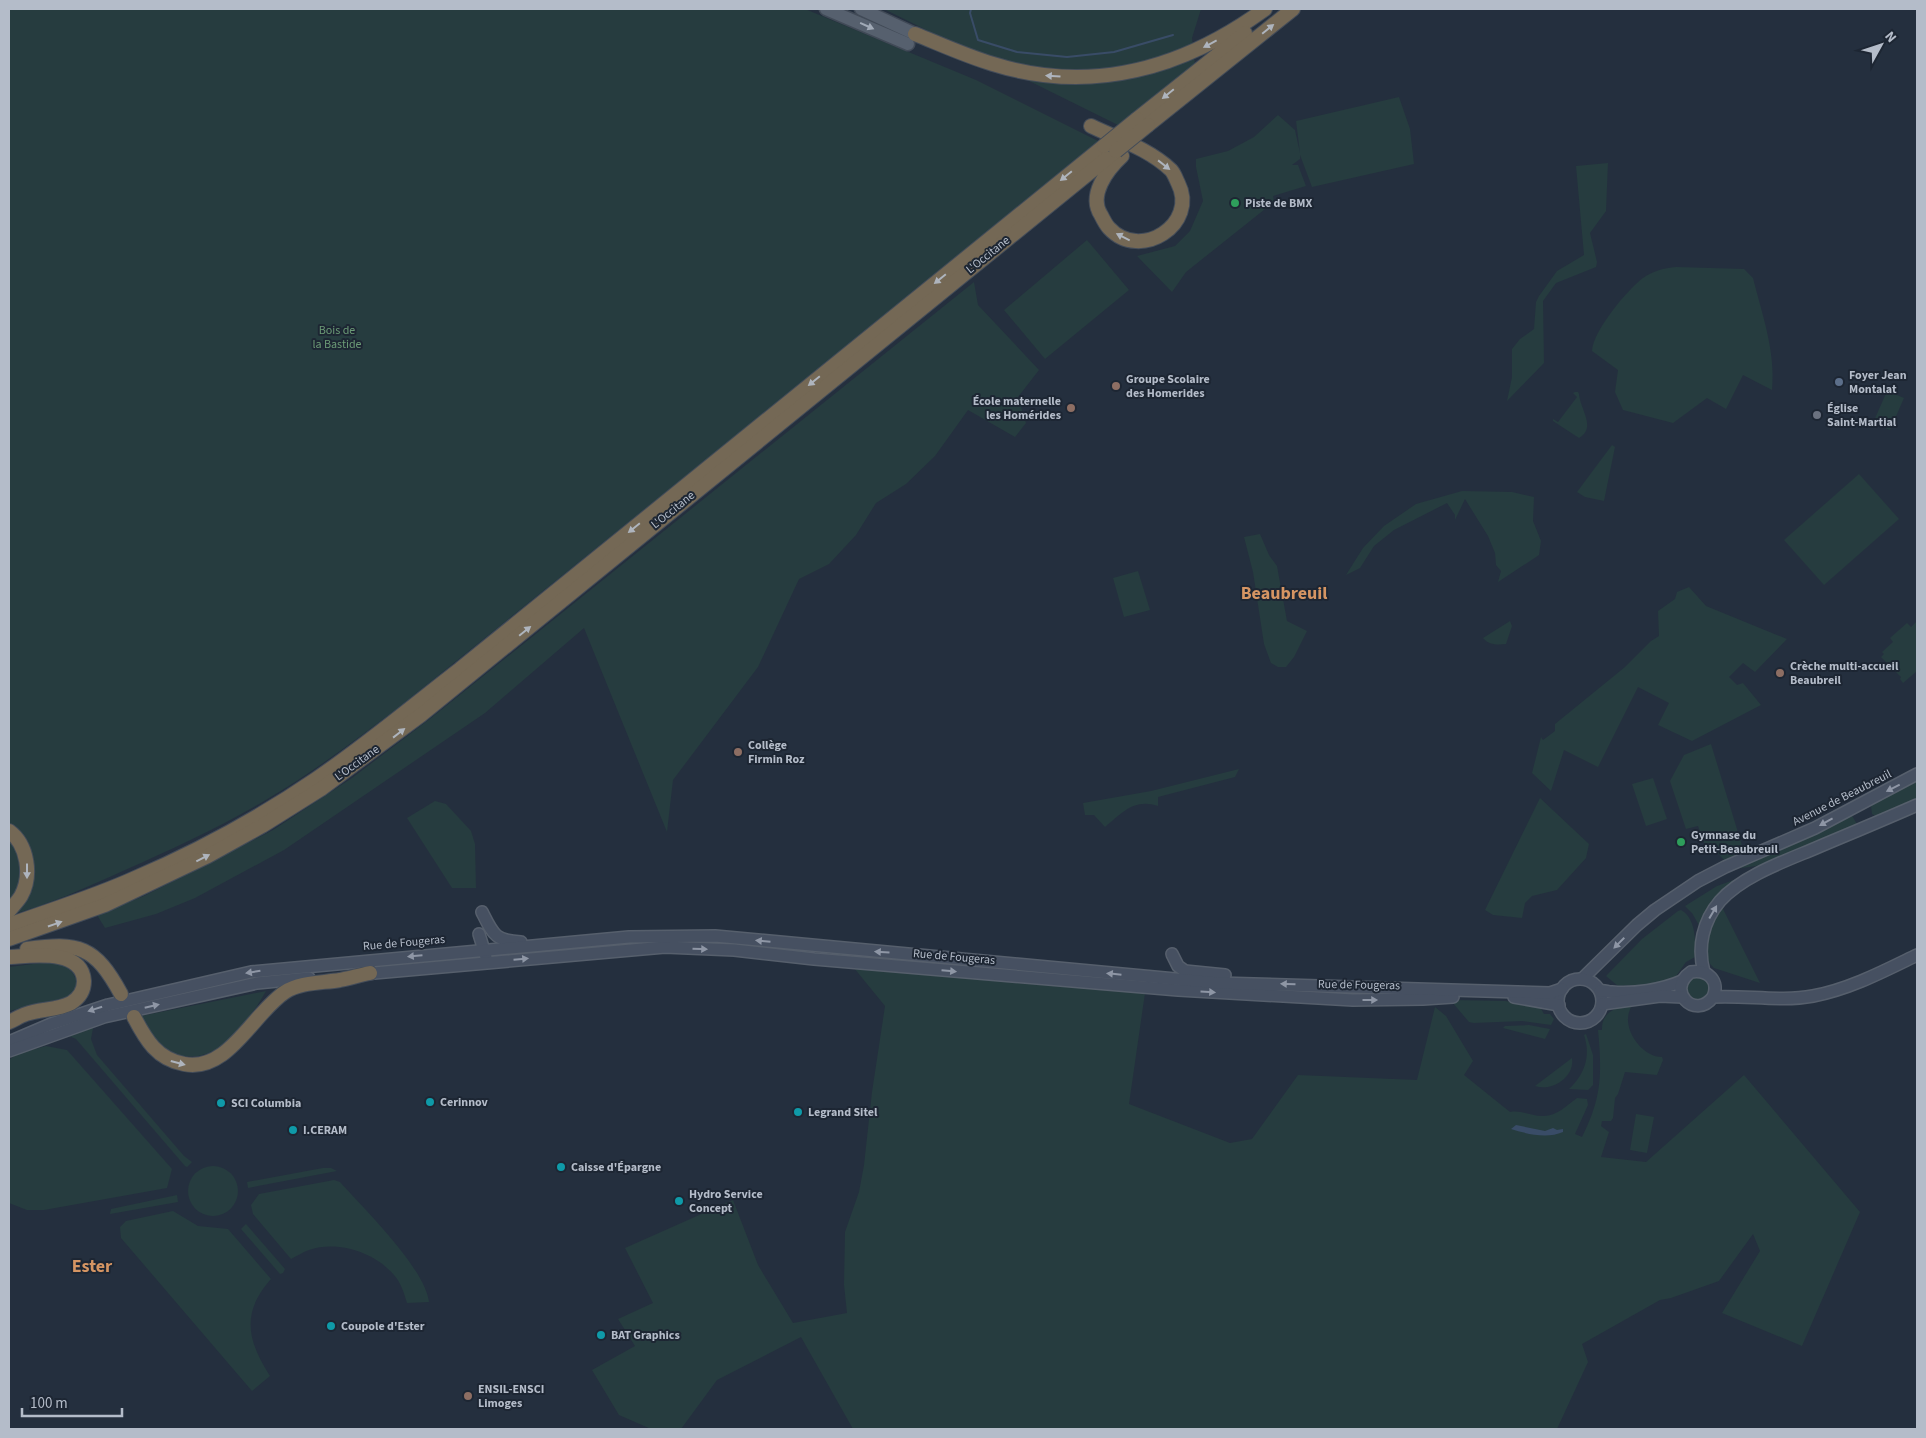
<svg xmlns="http://www.w3.org/2000/svg" width="1926" height="1438" font-family="'Source Sans 3',sans-serif">
	<style>
		.green { fill: #263c3f }
		.water { fill: #394c67 }
		.lines { fill: none; stroke-linecap: round; stroke-linejoin: round }
		.stream { stroke: #394c67; stroke-width: 2 }
		.secondary-casing { stroke: #565f6c; stroke-width: 14 }
		.primary-casing { stroke: #414a57; stroke-width: 15 }
		.motorway-casing { stroke: #434c59; stroke-width: 16 }
		.secondary { stroke: #465061; stroke-width: 11 }
		.primary { stroke: #56606e; stroke-width: 12 }
		.motorway { stroke: #746855; stroke-width: 14 }
		.motorway-bridge-casing { stroke: #434c59; stroke-width: 16; stroke-linecap: butt }
		.motorway-bridge { stroke: #746855; stroke-width: 14 }
		.oneway { fill: #a1aab7 }
		.oneway2 { fill: #aeb4bd }
		.oneway3 { fill: #8e96a5 }
		.leisure-dot { fill: #2e9e5b; stroke: #1d2633; stroke-width: 2 }
		.service-dot { fill: #5c6f8a; stroke: #1d2633; stroke-width: 2 }
		.education-dot { fill: #8d6e63; stroke: #1d2633; stroke-width: 2 }
		.worship-dot { fill: #6b7280; stroke: #1d2633; stroke-width: 2 }
		.culture-dot { fill: #0f9aa8; stroke: #1d2633; stroke-width: 2 }
		.labels { text-anchor: middle; dominant-baseline: central; stroke-width: 4; stroke-linejoin: round; paint-order: stroke }
		.poi-label { font-size: 12px; font-weight: bold; fill: #b4bcc9; stroke: #1d2633; text-anchor: start }
		.street-label { font-size: 12px; fill: #b4bcc9; stroke: #1d2633 }
		.park-label { font-size: 12px; fill: #6b9a76; stroke: #1d2633 }
		.district-label { font-size: 18px; font-weight: bold; fill: #d59563; stroke: #1d2633 }
	</style>
	<rect width="100%" height="100%" fill="#242f3e"/>
	<g class="green">
		<path d="M9,9H805L976,80L1100,142L398,708C355,740 311,774 264,801C220,827 172,849 125,870C87,887 49,905 9,915Z"/>
		<path d="M884,9H1201L1192,38L1195,65L1120,126Z"/>
		<path d="M1399,97L1410,129L1414,164L1312,187L1300,155V159L1292,165H1298L1306,186L1273,196L1274,202L1186,272L1172,292L1137,256L1175,246L1190,231L1203,201L1196,167V159L1228,151L1254,137L1278,115L1295,130L1300,153L1296,121Z"/>
		<path d="M1608,163L1606,211L1590,233L1597,262L1596,267L1556,283L1543,301L1544,363L1507,401L1512,377V349L1520,339L1534,329L1536,302L1539,296L1557,271L1584,255L1576,166Z"/>
		<path d="M1087,240L1129,290L1045,359L1004,310Z"/>
		<path d="M1676,267L1744,269L1753,278C1762,314 1776,352 1772,390L1743,375L1726,409L1707,398L1673,423L1623,410L1615,392L1618,370L1592,351C1593,331 1627,290 1643,278C1653,271 1664,268 1676,267Z"/>
		<path d="M974,282L978,305L1039,370L1018,397L1026,423L1015,437L968,410L935,456L906,484L876,503L856,535L829,564L799,579L758,667L673,780L667,832L584,628L485,713L284,850L195,898L156,914L105,928L97,915L144,896L273,830L352,778L431,718Z"/>
		<path d="M1887,391L1904,398L1890,430L1873,423Z"/>
		<path d="M1575,392H1578L1579,394C1580,409 1597,428 1579,438L1553,421V419L1558,422L1577,397L1573,393Z"/>
		<path d="M1612,445L1615,447L1604,501L1585,497L1577,492Z"/>
		<path d="M1859,474L1899,519L1824,585L1784,540Z"/>
		<path d="M1462,491L1512,492L1534,497L1533,521L1541,541L1539,555L1498,582L1501,571L1496,565L1495,553L1488,536L1465,499L1455,520V515L1447,503L1394,530L1374,546L1360,568L1346,575L1363,548L1384,526L1416,504Z"/>
		<path d="M1260,534L1269,555L1277,566L1287,621L1307,631L1294,657L1286,667H1278L1271,663L1264,644L1253,572L1244,537Z"/>
		<path d="M1138,571L1150,610L1124,617L1113,578Z"/>
		<path d="M1689,587L1706,606L1787,639L1755,672L1743,663L1729,677L1737,685L1743,683L1761,705L1692,741L1658,725L1669,703L1638,687L1598,767L1564,750L1551,791L1532,773L1541,737L1543,740L1555,731V724L1625,667L1651,641L1659,636L1658,611L1675,599L1677,592Z"/>
		<path d="M1510,621L1512,626L1506,644C1497,645 1489,645 1483,638Z"/>
		<path d="M1917,621V671L1903,683L1900,679L1901,677L1881,657L1884,654L1882,652L1893,642L1890,638L1907,623L1911,627Z"/>
		<path d="M1711,744L1744,852L1725,861L1710,845L1705,846L1698,826L1686,829L1670,781L1684,755Z"/>
		<path d="M1239,769L1235,777L1158,797V806C1134,798 1122,813 1105,827L1094,815H1085L1083,803L1151,791Z"/>
		<path d="M1653,778L1667,819L1646,826L1632,784Z"/>
		<path d="M1917,778V802L1877,817L1872,814L1871,806L1874,802Z"/>
		<path d="M1540,798L1589,844L1586,858L1557,890L1532,896L1525,903L1522,918L1493,915L1485,910Z"/>
		<path d="M435,801L446,804L471,831L475,844L476,888H452L407,818Z"/>
		<path d="M1850,812L1858,826C1821,841 1776,867 1737,868Z"/>
		<path d="M1761,870L1737,882L1700,927L1692,913L1685,906L1717,886Z"/>
		<path d="M1722,907L1760,983L1714,968C1695,952 1710,924 1722,907Z"/>
		<path d="M1681,910C1697,919 1694,941 1697,956L1686,962L1674,979L1653,984L1618,986L1606,976L1642,939L1678,911Z"/>
		<path d="M57,961C71,969 77,974 77,990L69,997L9,1011V967Z"/>
		<path d="M854,968L1145,993L1129,1104L1230,1143L1252,1139L1298,1075L1417,1080L1435,1007L1446,1016L1473,1061L1464,1075L1510,1112C1521,1110 1531,1116 1542,1116C1556,1117 1566,1106 1577,1098L1587,1099L1588,1105L1575,1134L1582,1137C1602,1097 1602,1074 1598,1030H1602C1601,1013 1616,1006 1631,1006C1630,1010 1628,1014 1628,1018C1627,1035 1644,1057 1662,1057L1663,1060L1657,1075L1625,1072L1618,1094L1615,1098L1613,1118L1611,1121H1602L1601,1126L1609,1132L1601,1157L1646,1162L1744,1075L1860,1212L1802,1346L1722,1313L1760,1251L1753,1234L1719,1281L1671,1298L1660,1300L1582,1344L1588,1362L1557,1429H853L801,1337L717,1380L681,1429H651L619,1415L592,1370L635,1346L618,1319L653,1303L625,1248L733,1200L758,1265L793,1323L847,1313L844,1285L845,1232L859,1192L864,1165L872,1092L885,1006Z"/>
		<circle cx="1698" cy="988" r="11"/>
		<path d="M266,991C249,1021 217,1068 176,1054C157,1046 149,1035 141,1016Z"/>
		<path d="M1453,1000L1505,1001L1540,1007L1544,1014H1550L1554,1019L1551,1025L1522,1021L1474,1023L1469,1022L1452,1002Z"/>
		<path d="M94,1023L91,1039L97,1055L184,1156L192,1162L187,1167L185,1166L82,1046L76,1039L64,1034Z"/>
		<path d="M1529,1025L1550,1029L1545,1039L1503,1028L1505,1026Z"/>
		<path d="M1586,1034L1593,1055V1085L1588,1090L1569,1089C1585,1074 1591,1056 1584,1035Z"/>
		<path d="M46,1046L67,1050L172,1169L167,1188L44,1210H27L9,1203V1060L17,1054Z"/>
		<path d="M1572,1058C1575,1077 1552,1092 1535,1086Z"/>
		<path d="M1636,1114L1654,1117L1647,1153L1630,1150Z"/>
		<circle cx="213" cy="1191" r="25"/>
		<path d="M323,1168H331L337,1171L248,1188L247,1182Z"/>
		<path d="M334,1180L340,1182C364,1209 425,1268 429,1302L407,1303C404,1293 401,1283 394,1275C375,1252 337,1240 309,1250C303,1252 297,1256 291,1259L253,1214L251,1205L259,1194Z"/>
		<path d="M177,1195L178,1202L110,1214L111,1209Z"/>
		<path d="M173,1211L198,1226L228,1229L271,1279C241,1313 247,1340 270,1376L252,1391L121,1238L120,1227L126,1221Z"/>
		<path d="M246,1224L285,1269L283,1273L280,1274L241,1229Z"/>
	</g>
	<path class="water" d="M1516,1125L1545,1131L1553,1128L1557,1130L1563,1129V1132C1547,1139 1527,1134 1511,1129Z"/>
	<g class="lines">
		<path class="stream" d="M971,9L970,13L978,40L1017,52L1067,57L1114,52L1173,35"/>
		<g class="secondary-casing">
			<g id="secondary">
				<path d="M482,912C493,934 495,941 521,942"/>
				<path d="M479,934L486,957"/>
				<path d="M1172,954L1178,966L1185,971L1225,975"/>
				<path d="M1704,972C1697,947 1703,921 1720,901C1742,876 1785,861 1816,848C1849,834 1883,820 1917,805"/>
				<path d="M363,974L665,947L734,950L814,959L1178,990L1353,1000L1423,999L1453,997"/>
				<path d="M1582,979L1637,925L1655,910L1698,881L1725,867L1815,828L1917,774"/>
				<circle cx="1580" cy="1001" r="22"/>
				<path d="M1600,991C1605,990 1607,992 1612,992C1633,994 1662,990 1682,981"/>
				<path d="M1514,997L1559,1005"/>
				<path d="M1713,997C1720,981 1708,969 1691,972C1665,990 1695,1021 1713,997C1746,995 1780,1002 1813,996C1850,989 1884,971 1917,955"/>
				<path d="M1602,1004L1660,996L1682,997"/>
				<path d="M9,1042L51,1024L108,1005L251,972L629,937L715,936L1218,983L1550,993L1562,989"/>
				<path d="M9,1051L104,1017L257,983L309,978"/>
			</g>
		</g>
		<g class="primary-casing">
			<g id="primary">
				<path d="M826,9L908,44"/>
				<path d="M861,9L915,34"/>
			</g>
		</g>
		<g class="motorway-casing">
			<g id="motorway">
				<path d="M915,34C940,44 966,56 993,64C1092,95 1184,68 1265,9"/>
				<path d="M1137,119L1245,33"/>
				<path d="M1148,125L1293,9"/>
				<path d="M1091,126C1118,139 1149,149 1171,170C1174,173 1176,179 1178,183C1199,224 1140,262 1109,228C1106,225 1103,219 1101,215C1088,195 1107,170 1122,156"/>
				<path d="M9,831C28,845 32,876 21,896C18,901 13,906 9,911"/>
				<path d="M9,925C50,910 93,897 133,879C196,852 259,818 316,779C366,745 412,706 460,669L1104,146"/>
				<path d="M9,939L105,905L208,856L262,826L321,789L421,715L1116,151"/>
				<path d="M27,949C79,942 95,946 121,994"/>
				<path d="M9,957C31,956 82,948 84,981C84,991 79,998 71,1003C58,1010 40,1009 26,1014C20,1016 14,1020 9,1022"/>
				<path d="M134,1017C146,1040 157,1059 184,1064C228,1073 253,1013 285,992C300,982 322,983 340,980C350,978 360,975 370,973"/>
			</g>
		</g>
		<use href="#secondary" class="secondary"/>
		<use href="#primary" class="primary"/>
		<use href="#motorway" class="motorway"/>
		<g class="motorway-bridge-casing">
			<g id="motorway-bridge">
				<path d="M1104,146L1137,119"/>
				<path d="M1116,151L1148,125"/>
			</g>
		</g>
		<use href="#motorway-bridge" class="motorway-bridge"/>
	</g>
	<defs><path id="oneway-solid" d="M-6-.8H1V-3.2L6.5 0L1 3.2V.8H-6Z" transform="scale(1.25)"/></defs>
	<use class="oneway" href="#oneway-solid" transform="translate(867 26) rotate(24)"/>
	<g class="oneway2">
		<use href="#oneway-solid" transform="translate(1268 29) rotate(-39)"/>
		<use href="#oneway-solid" transform="translate(1210 44) rotate(152)"/>
		<use href="#oneway-solid" transform="translate(1053 76) rotate(-176)"/>
		<use href="#oneway-solid" transform="translate(1168 94) rotate(141)"/>
		<use href="#oneway-solid" transform="translate(1164 165) rotate(38)"/>
		<use href="#oneway-solid" transform="translate(1066 176) rotate(141)"/>
		<use href="#oneway-solid" transform="translate(1123 237) rotate(-153)"/>
		<use href="#oneway-solid" transform="translate(940 279) rotate(141)"/>
		<use href="#oneway-solid" transform="translate(814 381) rotate(141)"/>
		<use href="#oneway-solid" transform="translate(634 528) rotate(141)"/>
		<use href="#oneway-solid" transform="translate(525 631) rotate(-39)"/>
		<use href="#oneway-solid" transform="translate(399 733) rotate(-38)"/>
		<use href="#oneway-solid" transform="translate(203 858) rotate(-27)"/>
		<use href="#oneway-solid" transform="translate(27 871) rotate(90)"/>
		<use href="#oneway-solid" transform="translate(55 924) rotate(-19)"/>
		<use href="#oneway-solid" transform="translate(178 1063) rotate(15)"/>
	</g>
	<g class="oneway3">
		<use href="#oneway-solid" transform="translate(1893 788) rotate(153)"/>
		<use href="#oneway-solid" transform="translate(1826 822) rotate(151)"/>
		<use href="#oneway-solid" transform="translate(1713 912) rotate(-60)"/>
		<use href="#oneway-solid" transform="translate(763 941) rotate(-175)"/>
		<use href="#oneway-solid" transform="translate(1619 943) rotate(135)"/>
		<use href="#oneway-solid" transform="translate(700 949) rotate(2)"/>
		<use href="#oneway-solid" transform="translate(882 952) rotate(-177)"/>
		<use href="#oneway-solid" transform="translate(415 956) rotate(175)"/>
		<use href="#oneway-solid" transform="translate(521 959) rotate(-5)"/>
		<use href="#oneway-solid" transform="translate(949 971) rotate(5)"/>
		<use href="#oneway-solid" transform="translate(253 972) rotate(171)"/>
		<use href="#oneway-solid" transform="translate(1114 974) rotate(-174)"/>
		<use href="#oneway-solid" transform="translate(1288 984) rotate(-178)"/>
		<use href="#oneway-solid" transform="translate(1208 992) rotate(3)"/>
		<use href="#oneway-solid" transform="translate(1370 1000)"/>
		<use href="#oneway-solid" transform="translate(152 1006) rotate(-13)"/>
		<use href="#oneway-solid" transform="translate(95 1009) rotate(162)"/>
	</g>
	<g class="leisure-dot">
		<circle cx="1235" cy="203" r="5"/>
		<circle cx="1681" cy="842" r="5"/>
	</g>
	<circle class="service-dot" cx="1839" cy="382" r="5"/>
	<g class="education-dot">
		<circle cx="1116" cy="386" r="5"/>
		<circle cx="1071" cy="408" r="5"/>
		<circle cx="1780" cy="673" r="5"/>
		<circle cx="738" cy="752" r="5"/>
		<circle cx="468" cy="1396" r="5"/>
	</g>
	<circle class="worship-dot" cx="1817" cy="415" r="5"/>
	<g class="culture-dot">
		<circle cx="430" cy="1102" r="5"/>
		<circle cx="221" cy="1103" r="5"/>
		<circle cx="798" cy="1112" r="5"/>
		<circle cx="293" cy="1130" r="5"/>
		<circle cx="561" cy="1167" r="5"/>
		<circle cx="679" cy="1201" r="5"/>
		<circle cx="331" cy="1326" r="5"/>
		<circle cx="601" cy="1335" r="5"/>
	</g>
	<g class="labels">
		<g class="poi-label">
			<text x="1245" y="203">Piste de BMX</text>
			<text x="1849" y="375">Foyer Jean<tspan x="1849" dy="14">Montalat</tspan></text>
			<text x="1126" y="379">Groupe Scolaire<tspan x="1126" dy="14">des Homerides</tspan></text>
			<text x="1061" y="401" text-anchor="end">École maternelle<tspan x="1061" dy="14">les Homérides</tspan></text>
			<text x="1827" y="408">Église<tspan x="1827" dy="14">Saint-Martial</tspan></text>
			<text x="1790" y="666">Crèche multi-accueil<tspan x="1790" dy="14">Beaubreil</tspan></text>
			<text x="748" y="745">Collège<tspan x="748" dy="14">Firmin Roz</tspan></text>
			<text x="1691" y="835">Gymnase du<tspan x="1691" dy="14">Petit-Beaubreuil</tspan></text>
			<text x="440" y="1102">Cerinnov</text>
			<text x="231" y="1103">SCI Columbia</text>
			<text x="808" y="1112">Legrand Sitel</text>
			<text x="303" y="1130">I.CERAM</text>
			<text x="571" y="1167">Caisse d'Épargne</text>
			<text x="689" y="1194">Hydro Service<tspan x="689" dy="14">Concept</tspan></text>
			<text x="341" y="1326">Coupole d'Ester</text>
			<text x="611" y="1335">BAT Graphics</text>
			<text x="478" y="1389">ENSIL-ENSCI<tspan x="478" dy="14">Limoges</tspan></text>
		</g>
		<g class="street-label">
			<text transform="translate(988 255) rotate(-39)">L'Occitane</text>
			<text transform="translate(673 510) rotate(-39)">L'Occitane</text>
			<text transform="translate(357 763) rotate(-36)">L'Occitane</text>
			<text transform="translate(1842 798) rotate(-27)">Avenue de Beaubreuil</text>
			<text transform="translate(404 943) rotate(-5)">Rue de Fougeras</text>
			<text transform="translate(954 957) rotate(5)">Rue de Fougeras</text>
			<text transform="translate(1359 985) rotate(1)">Rue de Fougeras</text>
		</g>
		<g class="park-label">
			<text x="337" y="330">Bois de<tspan x="337" dy="14">la Bastide</tspan></text>
		</g>
		<g class="district-label">
			<text x="1284" y="593">Beaubreuil</text>
			<text x="92" y="1266">Ester</text>
		</g>
	</g>
	<rect width="1926" height="1438" fill="none" stroke="#b4bcc9" stroke-width="20"/>
	<g transform="translate(1881 45) rotate(50)" stroke="#1d2633" stroke-width="4" paint-order="stroke">
	<path d="M0-4L9 19L0 12L-9 19Z" fill="#b4bcc9"/>
	<text y="-8" font-size="14" font-weight="bold" text-anchor="middle" fill="#b4bcc9">N</text>
	</g>
	<path d="M22 1408v8h100v-8" fill="none" stroke="#b4bcc9" stroke-width="2.5"/>
	<text x="30" y="1408" font-size="15" fill="#b4bcc9" stroke="#1d2633" stroke-width="4" paint-order="stroke">100 m</text>
</svg>
